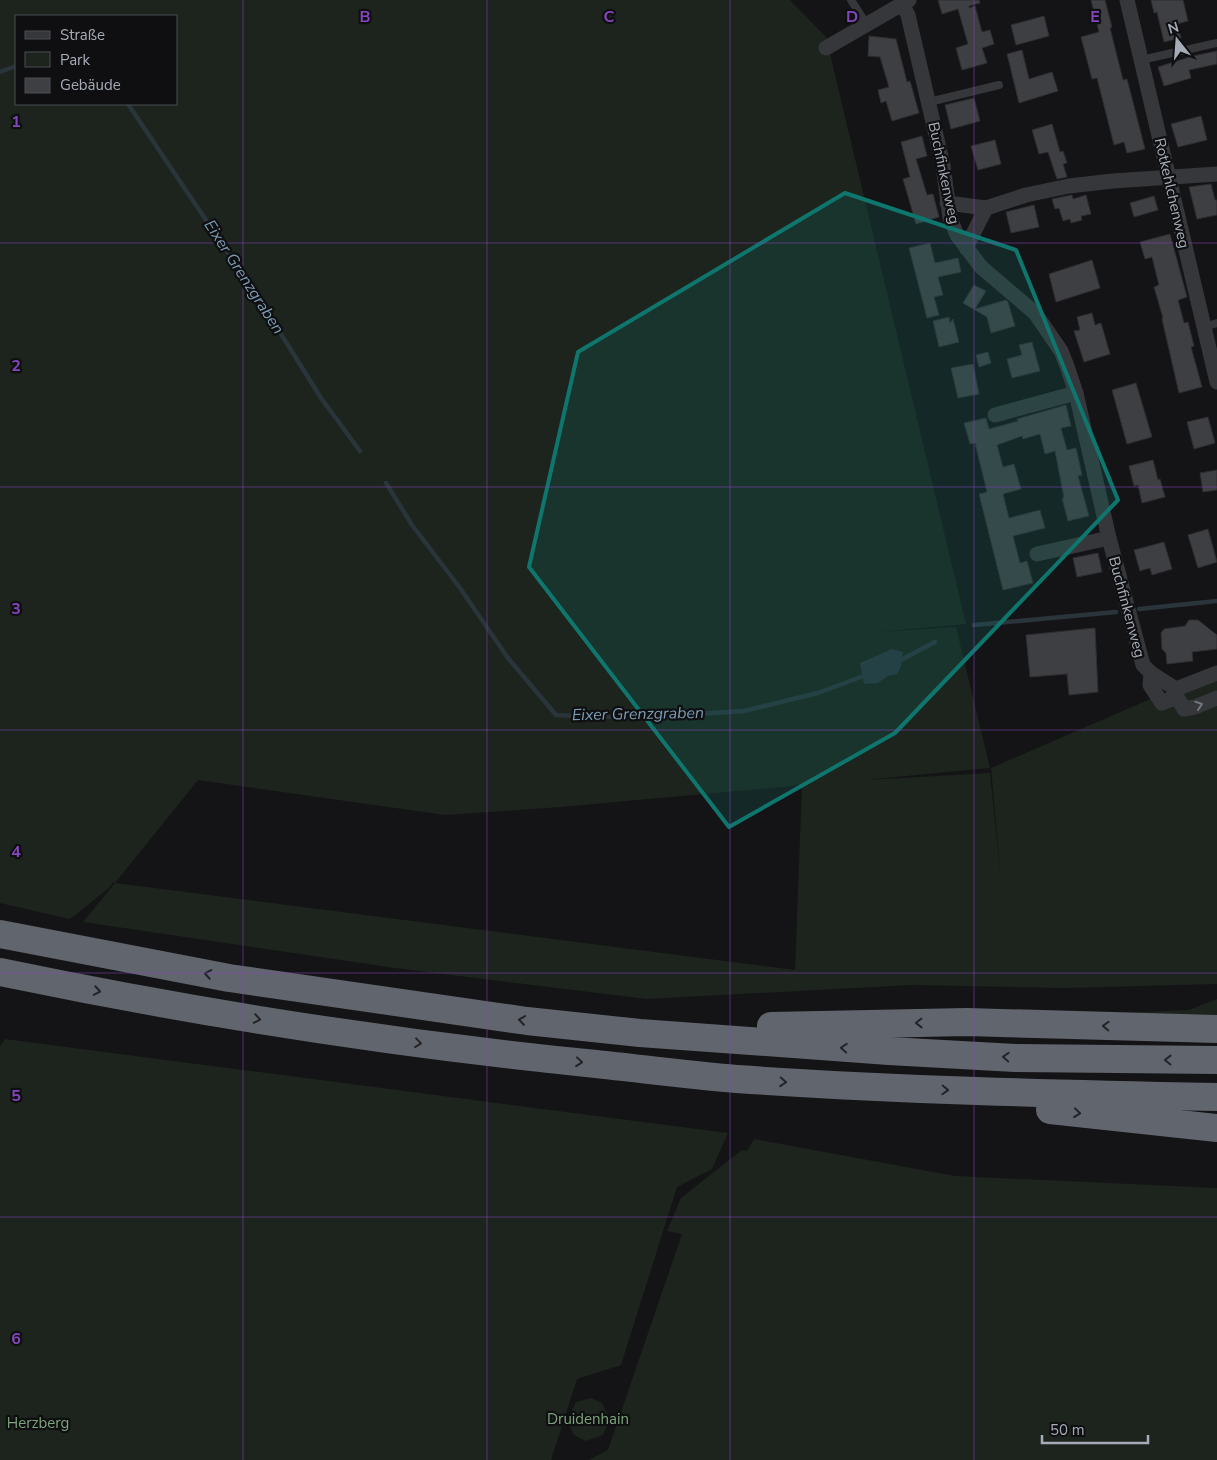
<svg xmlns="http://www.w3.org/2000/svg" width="1217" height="1460" font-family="'Nunito Sans',sans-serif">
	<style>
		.green { fill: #1c241d; fill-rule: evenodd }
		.water { fill: #2a343b }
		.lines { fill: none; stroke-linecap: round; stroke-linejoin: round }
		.stream { stroke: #2a343b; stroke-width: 4.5 }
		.building { fill: #3e3f43; stroke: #2e2e32 }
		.lane { stroke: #35373b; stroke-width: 8 }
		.street { stroke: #35373b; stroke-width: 15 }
		.highway { stroke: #61656d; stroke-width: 28 }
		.oneway { stroke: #73777f }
		.oneway2 { stroke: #242428 }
		.marked { fill: #0f766e; fill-opacity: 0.2; stroke: #0f766e; stroke-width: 4; stroke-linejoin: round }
		.grid { fill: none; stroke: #8446bd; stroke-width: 1; stroke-opacity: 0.55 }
		.labels { text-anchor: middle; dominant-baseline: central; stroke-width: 4.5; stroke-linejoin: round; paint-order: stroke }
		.street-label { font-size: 15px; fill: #a6acb7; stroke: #0f0f11 }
		.park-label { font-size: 15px; fill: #7ca37c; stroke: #0f0f11 }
		.water-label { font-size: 16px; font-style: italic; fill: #7b9cb3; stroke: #0f0f11 }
		.grid-label { font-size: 16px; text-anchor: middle; font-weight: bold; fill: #8446bd; stroke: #0f0f11; stroke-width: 4.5; stroke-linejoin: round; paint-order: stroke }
	</style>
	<rect width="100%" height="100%" fill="#141416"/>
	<g class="green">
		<path d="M0,0H790L826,37L966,624L877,632L956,627L990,768L865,780L990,773L1001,880L991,768L1217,670V984L1064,988L912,985L647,999L395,968L83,922L115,883L113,882L109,888L70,919L0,903ZM16,16H176V104H16ZM198,780L445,815L561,807L802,785L795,970L115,883Z"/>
		<path d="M1217,999V1015L1121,1013L1189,1010Z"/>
		<path d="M5,1039L728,1133L712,1169L677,1187L621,1365L577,1379L551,1460H0V1046Z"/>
		<path d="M754,1139L955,1176L1217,1188V1460H589L608,1450L682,1234L667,1231L681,1198L742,1150L747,1151Z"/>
		<path d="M591,1398L602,1403L610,1419L603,1435L586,1441L574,1435L567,1420L576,1402Z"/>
	</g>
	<path class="water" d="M892,649L903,652L901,666L897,674L888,676L878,683L864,684L860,663Z"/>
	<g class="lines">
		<g class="stream">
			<path d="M0,72L16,66"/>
			<path d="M128,104L259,299L321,398L360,451"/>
			<path d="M386,483L412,525L460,588L508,658L556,715L593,717L664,716L744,711L818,693L866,675"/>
			<path d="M1139,609L1217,601"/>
			<path d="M974,625L1116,612"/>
			<path d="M899,661L935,642"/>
		</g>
	</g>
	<g class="building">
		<path d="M938,0H979L980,3L969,6V8L975,6L982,32L990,30L994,44L982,48L987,63L962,70L956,48L968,44L958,9L942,14Z"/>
		<path d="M1091,0H1105L1112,27L1110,28L1123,80L1127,79L1145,149L1127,153L1124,142L1114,145L1097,78L1092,79L1081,37L1099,32Z"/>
		<path d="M1151,0H1183L1188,21L1177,24L1181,38L1164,42L1157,12L1154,13Z"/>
		<path d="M1044,16L1049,36L1016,45L1011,25Z"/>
		<path d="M869,36L896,39L907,82L910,81L919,113L892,121L886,101L881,103L878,90L889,87L880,57L868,56Z"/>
		<path d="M1022,50L1029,79L1052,72L1058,91L1019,103L1007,54Z"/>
		<path d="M1217,51V64L1189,70L1191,78L1164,86L1158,67L1193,56Z"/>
		<path d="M974,98L980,121L951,129L945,105Z"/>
		<path d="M1201,116L1207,140L1178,147L1171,124Z"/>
		<path d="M1052,124L1060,152L1063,151L1067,163L1063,164L1067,177L1057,179L1048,152L1039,154L1032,130Z"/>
		<path d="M922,136L927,156L916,159L927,195L933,194L939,217L916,224L903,179L910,177L901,142Z"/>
		<path d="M995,140L1001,164L978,170L971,146Z"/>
		<path d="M1211,184L1215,200H1217V215L1197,219L1189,187Z"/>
		<path d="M1072,195L1073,199L1086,195L1091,214L1081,216L1082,220L1071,223L1070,219L1063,221L1059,208L1055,209L1052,199Z"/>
		<path d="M1154,196L1158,210L1134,217L1130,203Z"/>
		<path d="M1034,205L1039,227L1011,233L1006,212Z"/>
		<path d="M1170,234L1187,297L1178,300L1184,323L1188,322L1194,346L1191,347L1202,387L1179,393L1162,319L1163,318L1154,287L1159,285L1152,257L1145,259L1140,242Z"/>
		<path d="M930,243L935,263L958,258L961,272L938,277L943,295L934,297L939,315L927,318L909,248Z"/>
		<path d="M1092,260L1100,288L1056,302L1049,274Z"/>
		<path d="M974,285L986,291L975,309L1006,300L1008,302L1015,326L991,333L987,317L963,303Z"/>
		<path d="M1092,313L1095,325L1101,323L1110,354L1084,362L1074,331L1080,330L1077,317Z"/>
		<path d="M949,317L950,323L953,319L959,342L939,347L933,321Z"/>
		<path d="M1032,342L1040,371L1012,378L1007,359L1022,355L1019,345Z"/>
		<path d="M988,352L991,363L979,367L976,355Z"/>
		<path d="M973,364L979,394L958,398L951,368Z"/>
		<path d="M1136,383L1152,437L1127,444L1112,390Z"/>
		<path d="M1066,405L1071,426L1061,428L1067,450L1076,448L1082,475L1078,476L1089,516L1068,521L1062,498H1064L1055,451L1045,454L1040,434L1023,439L1022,436L997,445L1003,467L1014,464L1021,489L1003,494L1009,518L1040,510L1045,528L1013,536L1020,563L1027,561L1033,583L1003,590L979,494L987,492L975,443L970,444L964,423L986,418L989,429L1018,421L1017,419Z"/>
		<path d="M1208,417L1215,443L1194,449L1187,422Z"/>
		<path d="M1153,460L1158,480L1160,479L1165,497L1142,503L1138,485L1134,486L1129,466Z"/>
		<path d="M1217,470V490L1203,492L1200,473Z"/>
		<path d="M1208,529L1217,562L1198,568L1188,535Z"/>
		<path d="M1164,542L1172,569L1152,575L1150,568L1140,571L1134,550Z"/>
		<path d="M1098,553L1102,572L1077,577L1073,558Z"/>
		<path d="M1189,620H1198L1217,635V649L1192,652L1193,661L1167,664L1166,653L1162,649L1161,633L1164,629L1185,626Z"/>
		<path d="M1095,628L1098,692L1069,695L1067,674L1030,677L1026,635Z"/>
	</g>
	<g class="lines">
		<g class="lane">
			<path d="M851,0L867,25"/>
			<path d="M1141,60L1217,43"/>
			<path d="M929,102L999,85"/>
			<path d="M1204,327L1217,323"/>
		</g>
		<g class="street">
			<path d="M1127,0L1217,382"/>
			<path d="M902,4L908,15L943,165L950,218L957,235L981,267L1035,313L1061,351L1067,366L1076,393L1109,538L1143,665L1151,673L1150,685L1162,703L1177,697"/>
			<path d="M826,48L909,0"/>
			<path d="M947,203L986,208L1026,195L1069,186L1113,181L1217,174"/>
			<path d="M966,248L986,208"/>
			<path d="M995,415L1076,393"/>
			<path d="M1037,554L1109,538"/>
			<path d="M1151,673L1176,689"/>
			<path d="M1217,673L1176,689L1173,695L1177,697L1184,709L1195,707L1217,698"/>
		</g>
		<g class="highway">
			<path d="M0,934L229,978L527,1021L640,1033L889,1051L1015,1058L1217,1060"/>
			<path d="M0,972C197,1013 396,1044 596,1064C643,1069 690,1075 737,1079C897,1090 1057,1094 1217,1097"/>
			<path d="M771,1026L967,1022L1217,1029"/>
			<path d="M1050,1110L1217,1128"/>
		</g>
	</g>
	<defs><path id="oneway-chevron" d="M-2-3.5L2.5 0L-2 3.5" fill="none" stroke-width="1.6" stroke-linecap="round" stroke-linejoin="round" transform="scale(1.25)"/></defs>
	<use class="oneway" href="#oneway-chevron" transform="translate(1199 705) rotate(-19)"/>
	<g class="oneway2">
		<use href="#oneway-chevron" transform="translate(208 974) rotate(-170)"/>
		<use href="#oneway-chevron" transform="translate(97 991) rotate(10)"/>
		<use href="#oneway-chevron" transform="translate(257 1019) rotate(10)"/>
		<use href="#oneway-chevron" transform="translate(522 1020) rotate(-172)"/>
		<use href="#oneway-chevron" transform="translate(919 1023) rotate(179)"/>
		<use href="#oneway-chevron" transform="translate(1106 1026) rotate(-178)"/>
		<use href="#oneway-chevron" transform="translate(418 1043) rotate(7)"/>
		<use href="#oneway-chevron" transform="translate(844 1048) rotate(-176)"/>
		<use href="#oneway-chevron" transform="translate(1006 1057) rotate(-177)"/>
		<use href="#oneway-chevron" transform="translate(1168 1060) rotate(-179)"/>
		<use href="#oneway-chevron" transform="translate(579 1062) rotate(6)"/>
		<use href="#oneway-chevron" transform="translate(783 1082) rotate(4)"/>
		<use href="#oneway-chevron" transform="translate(945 1090) rotate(2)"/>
		<use href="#oneway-chevron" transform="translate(1077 1113) rotate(6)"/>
	</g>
	<path class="marked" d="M845,193L1016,250L1118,500L895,733L729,827L529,567L578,352Z"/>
	<path class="grid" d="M243,0V1460M487,0V1460M730,0V1460M974,0V1460M0,243H1217M0,487H1217M0,730H1217M0,973H1217M0,1217H1217"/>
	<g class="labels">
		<g class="street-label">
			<text transform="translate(944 173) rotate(78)">Buchfinkenweg</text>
			<text transform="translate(1172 193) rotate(77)">Rotkehlchenweg</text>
			<text transform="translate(1127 607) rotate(75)">Buchfinkenweg</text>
		</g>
		<g class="park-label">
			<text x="588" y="1419">Druidenhain</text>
			<text x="38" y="1423">Herzberg</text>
		</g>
		<g class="water-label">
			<text transform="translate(244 277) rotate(57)">Eixer Grenzgraben</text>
			<text transform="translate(638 714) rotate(-1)">Eixer Grenzgraben</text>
		</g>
	</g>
	<g class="grid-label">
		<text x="365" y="22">B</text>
		<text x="609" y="22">C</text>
		<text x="852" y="22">D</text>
		<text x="1095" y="22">E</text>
		<text x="16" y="127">1</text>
		<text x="16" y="371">2</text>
		<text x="16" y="614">3</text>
		<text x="16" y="857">4</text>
		<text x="16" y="1101">5</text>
		<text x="16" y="1344">6</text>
	</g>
	<rect x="15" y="15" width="162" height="90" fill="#0f0f11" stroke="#4b4e53"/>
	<rect x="25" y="31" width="25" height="8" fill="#35373b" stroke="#4b4e53"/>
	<text x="60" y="40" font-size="15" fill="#a6acb7">Straße</text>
	<rect x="25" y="52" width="25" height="15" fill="#1c241d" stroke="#4b4e53"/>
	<text x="60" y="65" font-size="15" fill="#a6acb7">Park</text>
	<rect x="25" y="78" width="25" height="15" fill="#3e3f43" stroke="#4b4e53"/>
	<text x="60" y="90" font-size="15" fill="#a6acb7">Gebäude</text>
	<g transform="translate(1177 40) rotate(343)" stroke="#0f0f11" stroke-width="4" paint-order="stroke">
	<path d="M0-4L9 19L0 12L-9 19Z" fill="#a6acb7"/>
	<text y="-8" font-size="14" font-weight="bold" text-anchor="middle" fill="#a6acb7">N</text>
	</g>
	<path d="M1042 1435v8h106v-8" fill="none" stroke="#a6acb7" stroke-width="2.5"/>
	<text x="1050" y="1435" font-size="15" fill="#a6acb7" stroke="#0f0f11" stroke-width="4" paint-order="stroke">50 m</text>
</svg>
